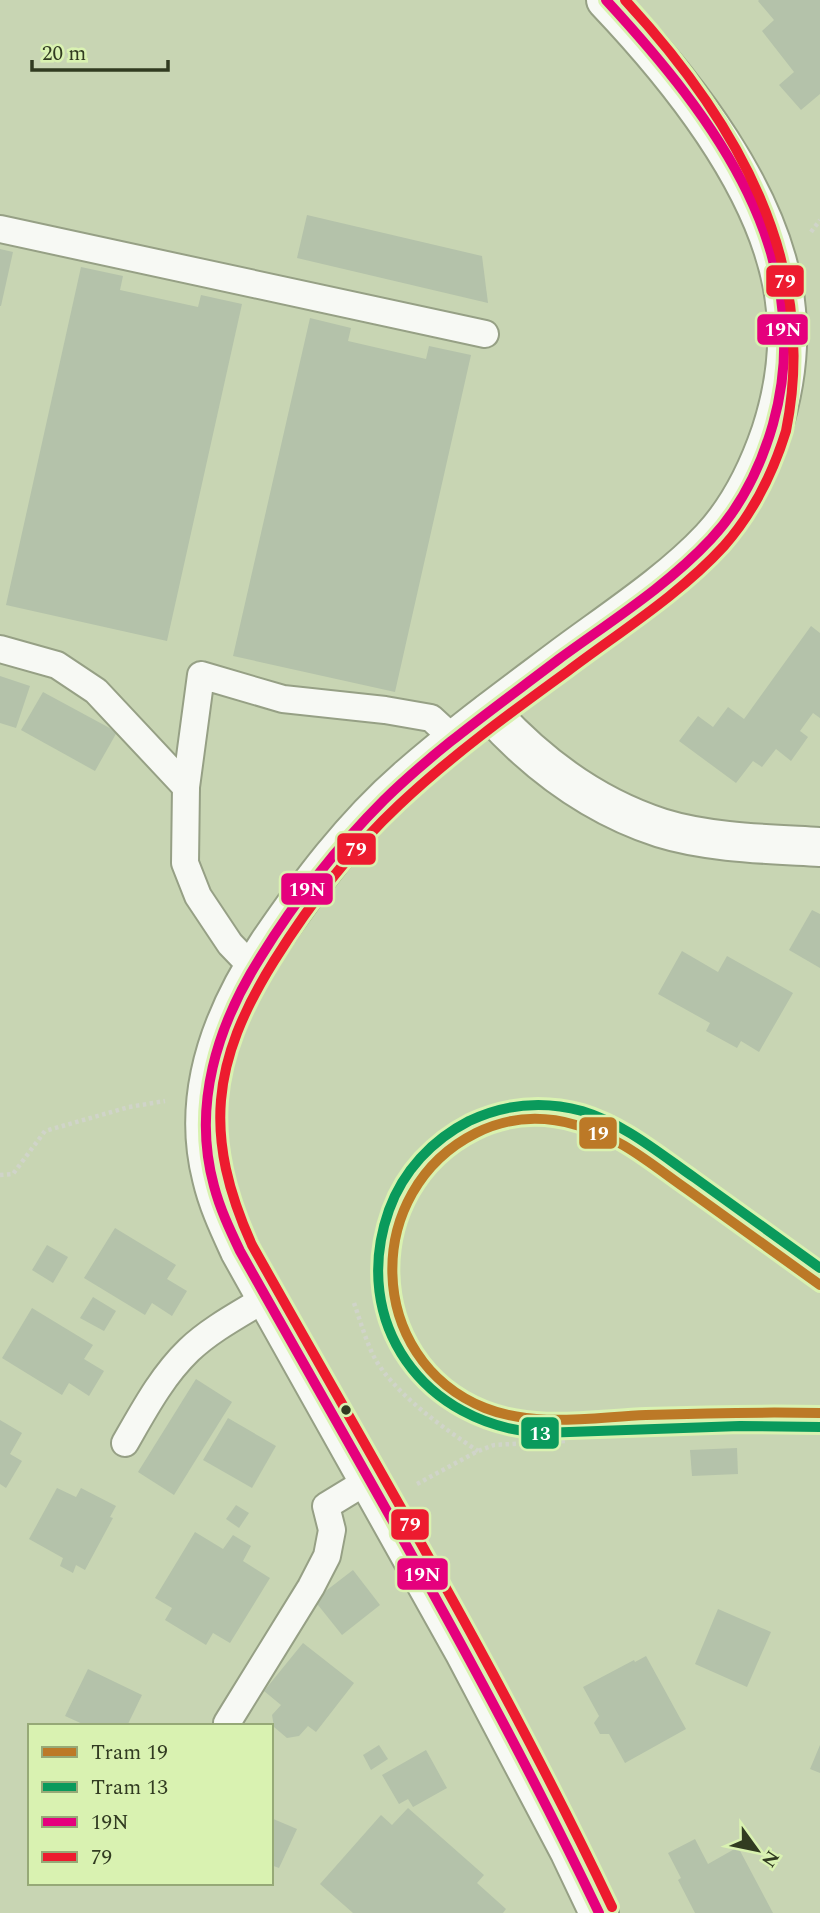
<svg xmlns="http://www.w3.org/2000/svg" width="820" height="1913" font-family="Spectral,serif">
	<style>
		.building { fill: #b4c2aa }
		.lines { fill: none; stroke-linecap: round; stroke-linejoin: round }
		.service-casing { stroke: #96a085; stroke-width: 30 }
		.minor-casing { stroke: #96a085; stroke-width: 42 }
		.secondary-casing { stroke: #96a085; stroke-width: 42 }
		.path { stroke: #d0d4c9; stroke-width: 4.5; stroke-dasharray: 3.5 3.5; stroke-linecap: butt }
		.service { stroke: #f7f9f4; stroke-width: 26 }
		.minor { stroke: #f7f9f4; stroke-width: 38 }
		.secondary { stroke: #f7f9f4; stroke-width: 38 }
		.bus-1-casing { stroke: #d9f2b1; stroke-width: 16 }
		.bus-2-casing { stroke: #d9f2b1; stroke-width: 16 }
		.bus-1 { stroke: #e5007d; stroke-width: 10 }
		.bus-2 { stroke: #ed1b2f; stroke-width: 10 }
		.tram-1-casing { stroke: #d9f2b1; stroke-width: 16 }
		.tram-2-casing { stroke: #d9f2b1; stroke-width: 16 }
		.tram-1 { stroke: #bc7927; stroke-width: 10 }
		.tram-2 { stroke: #0a9a5c; stroke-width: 10 }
		.bus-dot { fill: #313b21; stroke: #d9f2b1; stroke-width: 2.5 }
		.line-badge { stroke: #d9f2b1; stroke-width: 2.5 }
		.badge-label { font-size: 19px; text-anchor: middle; font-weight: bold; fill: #fff }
	</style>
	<rect width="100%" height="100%" fill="#c8d5b3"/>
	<g class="building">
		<path d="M759,0H820V94L801,110L779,85L794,72L762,31L774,20L758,1Z"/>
		<path d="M307,215L482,256L488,303L297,258Z"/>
		<path d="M0,249L13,252L1,306H0Z"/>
		<path d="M81,267L123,276L120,290L198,307L201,295L242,304L167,641L6,605Z"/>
		<path d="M310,318L351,328L348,341L426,359L429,346L471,355L395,692L233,656Z"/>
		<path d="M811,626L820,633V718L813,713L800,731L808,737L791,761L776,749L762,767L753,761L736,783L679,741L698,716L713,727L728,707L744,719Z"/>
		<path d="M0,676L30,686L16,728L0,723Z"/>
		<path d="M43,692L117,732L95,771L21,730Z"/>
		<path d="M812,910L820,914V968L789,950Z"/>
		<path d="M682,951L718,972L727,956L793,993L759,1052L741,1041L737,1048L706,1031L710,1023L658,994Z"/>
		<path d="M115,1228L176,1265L167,1279L187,1291L172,1316L152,1303L145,1315L84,1278Z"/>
		<path d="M47,1245L68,1257L53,1283L32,1270Z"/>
		<path d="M93,1297L116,1311L104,1331L80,1318Z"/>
		<path d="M32,1308L93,1345L84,1359L104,1371L89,1396L69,1383L62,1395L2,1358Z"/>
		<path d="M196,1379L232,1402L174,1495L138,1472Z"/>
		<path d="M228,1418L276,1446L252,1488L203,1460Z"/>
		<path d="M0,1420L22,1433L10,1454L22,1461L6,1488L0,1484Z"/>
		<path d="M737,1448L738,1474L692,1476L690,1450Z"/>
		<path d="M57,1488L76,1497L81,1488L116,1506L110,1517L113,1518L85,1570L76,1565L73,1573L60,1566L63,1558L29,1539Z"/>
		<path d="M236,1505L249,1513L239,1528L226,1519Z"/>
		<path d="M195,1532L223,1549L233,1535L251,1546L243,1561L270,1578L230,1643L213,1633L206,1645L165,1620L172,1608L155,1598Z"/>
		<path d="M353,1570L380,1605L342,1635L314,1600Z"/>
		<path d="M718,1609L771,1632L747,1687L695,1664Z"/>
		<path d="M303,1643L354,1683L316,1732L308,1726L299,1736L287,1738L274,1727L272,1715L281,1705L264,1691Z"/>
		<path d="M646,1656L686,1729L625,1763L609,1734H600L594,1723L599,1716L583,1687L634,1660L635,1662Z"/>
		<path d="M88,1669L142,1695L127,1726H87L65,1716Z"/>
		<path d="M379,1745L388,1759L371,1770L363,1755Z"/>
		<path d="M820,1745V1773L810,1769Z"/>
		<path d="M426,1750L447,1788L413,1807L408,1799L399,1804L382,1775Z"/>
		<path d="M408,1808L484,1875L477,1883L506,1909L503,1913H353L320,1884L381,1815L392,1825Z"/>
		<path d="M271,1818L297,1829L279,1868L271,1865Z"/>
		<path d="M695,1839L708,1864L738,1847L773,1913H695L678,1880L681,1878L668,1853Z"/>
	</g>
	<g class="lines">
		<g class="service-casing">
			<g id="service">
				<path d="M0,229L485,334"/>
				<path d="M0,649L57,665L96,691L186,787"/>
				<path d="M253,968L230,944L198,896L185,863L186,787L201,675L283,699L385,710L431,718L455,740"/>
				<path d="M125,1443C144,1410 162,1376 189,1350C211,1329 240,1314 266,1298"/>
				<path d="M227,1723L311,1587L327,1556L332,1530L326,1506L367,1481"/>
			</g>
		</g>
		<g class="minor-casing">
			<path id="minor" d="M490,712C537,764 593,806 661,828C709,843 769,844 820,847"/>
		</g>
		<g class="secondary-casing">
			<path id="secondary" d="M599,1913L570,1852L464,1651L240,1251C229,1227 218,1204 212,1178C191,1095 222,1014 268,945C308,886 353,826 407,779C456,736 508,698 560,659C608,623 670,583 711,539C739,509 758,470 771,432C784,392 790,351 786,310C776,196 682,80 606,0"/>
		</g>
		<g class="path">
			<path d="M811,232L820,220"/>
			<path d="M0,1175L13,1174L45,1131L129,1107L165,1101"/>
			<path d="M354,1303C360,1320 365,1338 373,1355C392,1392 443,1428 478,1451"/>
			<path d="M417,1484L478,1451L494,1445L565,1441"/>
		</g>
		<use href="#service" class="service"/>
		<use href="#minor" class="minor"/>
		<use href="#secondary" class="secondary"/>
		<g class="bus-1-casing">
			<path id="bus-1" d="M599,1913C491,1686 363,1470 240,1251C230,1230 220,1209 214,1186C192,1106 217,1026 260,958C295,901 337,847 384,800C437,748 500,704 559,659C611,621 667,586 711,539C741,507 761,466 773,424C820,256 714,117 606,0"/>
		</g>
		<g class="bus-2-casing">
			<path id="bus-2" d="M612,1907C504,1680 375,1464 252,1245C203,1136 211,1062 274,961C309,905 351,850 399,805C451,756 510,713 568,671C621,631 679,595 724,546C753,513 773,473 786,431C820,262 735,119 625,0"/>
		</g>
		<use href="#bus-1" class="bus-1"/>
		<use href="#bus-2" class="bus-2"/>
		<g class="tram-1-casing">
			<path id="tram-1" d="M820,1285C776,1253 732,1222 688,1190C652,1165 619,1136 576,1125C542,1115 508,1117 476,1133C362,1190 364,1359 485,1408C535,1428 594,1417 646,1415C704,1413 762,1412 820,1413"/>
		</g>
		<g class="tram-2-casing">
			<path id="tram-2" d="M820,1427L740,1426L541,1433C424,1425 349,1323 389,1210C403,1171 432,1140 469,1121C505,1104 542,1100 582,1111C625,1124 659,1153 695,1178C737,1208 778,1238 820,1268"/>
		</g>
		<use href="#tram-1" class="tram-1"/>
		<use href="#tram-2" class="tram-2"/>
	</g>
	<circle class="bus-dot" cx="346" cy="1410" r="6"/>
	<g class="line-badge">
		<rect x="765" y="264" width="40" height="34" rx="7" fill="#ed1b2f"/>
		<rect x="756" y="313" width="53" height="33" rx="7" fill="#e5007d"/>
		<rect x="336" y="832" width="41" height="34" rx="7" fill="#ed1b2f"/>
		<rect x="280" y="872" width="54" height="34" rx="7" fill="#e5007d"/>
		<rect x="578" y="1116" width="40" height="34" rx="7" fill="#bc7927"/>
		<rect x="520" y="1416" width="40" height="34" rx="7" fill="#0a9a5c"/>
		<rect x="390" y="1508" width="40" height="33" rx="7" fill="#ed1b2f"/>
		<rect x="396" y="1557" width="53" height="34" rx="7" fill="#e5007d"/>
	</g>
	<g class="badge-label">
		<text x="785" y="288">79</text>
		<text x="783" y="336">19N</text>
		<text x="356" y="856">79</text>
		<text x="307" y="896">19N</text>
		<text x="598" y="1140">19</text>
		<text x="540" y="1440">13</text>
		<text x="410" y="1531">79</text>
		<text x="422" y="1581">19N</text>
	</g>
	<rect x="28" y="1724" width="245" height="161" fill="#d9f2b1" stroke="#96a977" stroke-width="2"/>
	<rect x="42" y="1747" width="35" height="10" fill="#bc7927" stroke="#96a977" stroke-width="2"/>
	<text x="91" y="1759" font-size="21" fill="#313b21">Tram 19</text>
	<rect x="42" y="1782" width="35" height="10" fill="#0a9a5c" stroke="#96a977" stroke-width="2"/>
	<text x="91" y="1794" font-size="21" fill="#313b21">Tram 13</text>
	<rect x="42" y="1817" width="35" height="10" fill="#e5007d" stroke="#96a977" stroke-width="2"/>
	<text x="91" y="1829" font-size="21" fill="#313b21">19N</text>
	<rect x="42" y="1852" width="35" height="10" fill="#ed1b2f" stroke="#96a977" stroke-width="2"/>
	<text x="91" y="1864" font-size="21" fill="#313b21">79</text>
	<g transform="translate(757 1850) rotate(123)" stroke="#d9f2b1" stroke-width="5" paint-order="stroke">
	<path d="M0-5L12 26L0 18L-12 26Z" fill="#313b21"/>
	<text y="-10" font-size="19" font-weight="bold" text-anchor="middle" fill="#313b21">N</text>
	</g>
	<path d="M32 60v10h136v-10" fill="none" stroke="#313b21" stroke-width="3.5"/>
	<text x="42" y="60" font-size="21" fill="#313b21" stroke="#d9f2b1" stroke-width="5" paint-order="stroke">20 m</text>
</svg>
